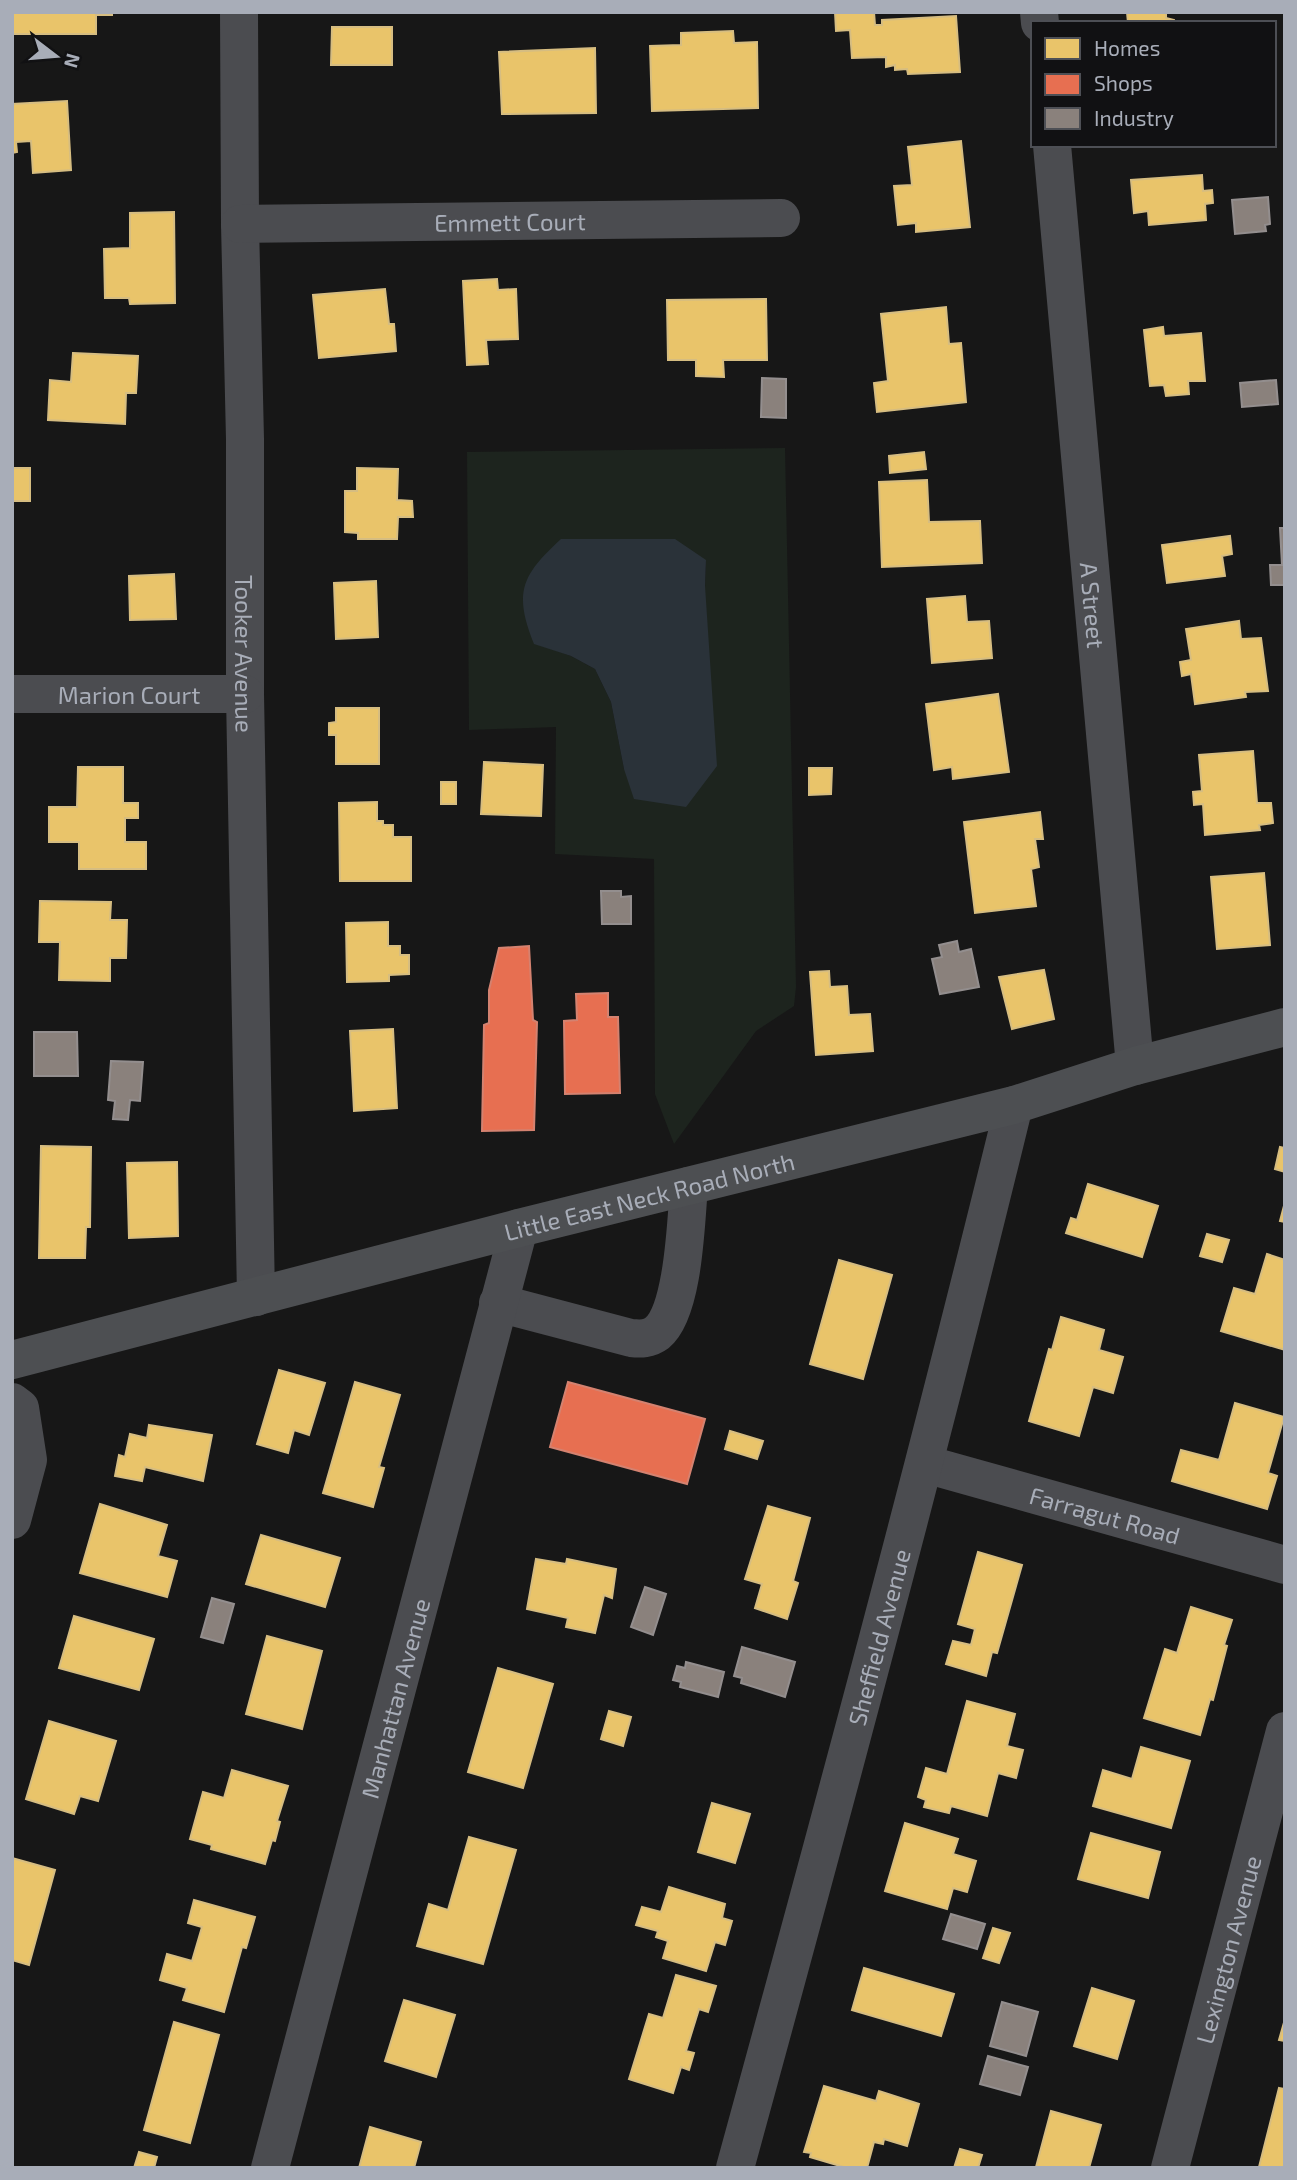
<svg xmlns="http://www.w3.org/2000/svg" width="1297" height="2180" font-family="'Exo 2',sans-serif">
	<style>
		.green { fill: #1d241e; fill-rule: evenodd }
		.water { fill: #2a3239 }
		.homes { fill: #e9c46a; stroke: #d6bd81; stroke-width: 2 }
		.shops { fill: #e76f51; stroke: #d48270; stroke-width: 2 }
		.industry { fill: #8a817c; stroke: #938e8e; stroke-width: 2 }
		.lines { fill: none; stroke-linecap: round; stroke-linejoin: round }
		.minor { stroke: #4b4c50; stroke-width: 38 }
		.major { stroke: #4d4f52; stroke-width: 38 }
		.labels { text-anchor: middle; dominant-baseline: central; stroke-width: 7; stroke-linejoin: round; paint-order: stroke }
		.street-label { font-size: 24px; fill: #a8adb8; stroke: #111113 }
	</style>
	<rect width="100%" height="100%" fill="#171717"/>
	<path class="green" d="M785,448L796,987L794,1006L756,1031L674,1144L655,1094L654,859L555,854L556,727L469,730L467,452ZM706,560L705,586L624,769L611,702L595,669L571,656L534,643Z"/>
	<path class="water" d="M561,539H675L706,560L705,586L717,766L686,807L634,799L624,769L611,702L595,669L571,656L534,644C513,592 522,575 561,539Z"/>
	<g class="homes">
		<path d="M12,12H112V15H96V34H12Z"/>
		<path d="M835,12H874L875,25H882V20L956,16L960,72L908,74L907,69L895,70V65L886,67V57L852,58L850,30L836,31Z"/>
		<path d="M1127,12H1166V18L1174,20V23H1128Z"/>
		<path d="M332,27H392V65H331Z"/>
		<path d="M733,31L734,43L757,42L758,108L652,111L650,46L681,45V33Z"/>
		<path d="M595,48L596,113L502,114L499,52Z"/>
		<path d="M67,101L71,170L33,173L31,141L16,142L17,152L12,153V104Z"/>
		<path d="M961,141L970,227L916,232V223L898,225L894,186L912,185L908,147Z"/>
		<path d="M1202,175L1203,191L1212,190L1213,203L1205,204L1206,220L1149,225L1148,211L1134,213L1131,180Z"/>
		<path d="M174,212L175,303L130,304L129,298H105L104,249L130,248V213Z"/>
		<path d="M497,279L498,290L516,289L518,339L486,340L488,364L467,365L463,281Z"/>
		<path d="M385,289L389,324H394L396,351L319,358L313,295Z"/>
		<path d="M766,299L767,360H723L724,377L696,376V360H668L667,300Z"/>
		<path d="M946,307L949,344L961,343L966,402L877,412L874,383L888,381L881,314Z"/>
		<path d="M1163,327L1164,336L1201,333L1205,381H1188L1189,394L1166,396L1164,385L1150,386L1144,330Z"/>
		<path d="M73,353L138,356L136,393H126L125,424L48,420L50,380L71,382Z"/>
		<path d="M924,452L926,469L890,473L889,456Z"/>
		<rect x="12" y="468" width="18" height="33"/>
		<path d="M357,468L398,469L397,500L412,501L413,517H398L397,539H358V533L345,532V491H357Z"/>
		<path d="M927,480L929,522L980,521L982,563L882,567L879,482Z"/>
		<path d="M1230,536L1232,554L1222,556L1225,576L1167,583L1162,545Z"/>
		<path d="M174,574L176,619L130,620L129,576Z"/>
		<path d="M376,581L378,637L336,639L334,583Z"/>
		<path d="M965,596L967,622L989,621L992,658L932,663L927,599Z"/>
		<path d="M1239,621L1241,639L1261,638L1268,691L1245,692L1246,697L1195,704L1191,674L1182,676L1180,662L1191,660L1186,629Z"/>
		<path d="M998,694L1009,772L953,779L952,767L934,770L926,704Z"/>
		<path d="M336,708H379V764H336V735H329V723L336,722Z"/>
		<path d="M1253,751L1257,803H1271L1273,823L1259,825L1260,830L1205,835L1203,804L1194,805L1193,792L1202,791L1199,755Z"/>
		<path d="M484,762L543,765L541,816L481,814Z"/>
		<path d="M78,767H123V803H138V818H125V842H146V869H79V842H49V807H77Z"/>
		<path d="M809,768H832L831,794L809,795Z"/>
		<rect x="441" y="782" width="15" height="22"/>
		<path d="M377,802V821H383V825H393V837H411V881H340L339,803Z"/>
		<path d="M1040,812L1043,839H1035L1039,867L1031,869L1036,906L975,913L964,822Z"/>
		<path d="M1264,873L1270,945L1217,949L1211,877Z"/>
		<path d="M40,901L111,902L110,920H127L126,958H110V981L59,980L60,942H39Z"/>
		<path d="M388,922V946H400V955H409V974L389,975V981L347,982L346,923Z"/>
		<path d="M1044,970L1054,1019L1012,1029L999,977Z"/>
		<path d="M829,971L830,987L847,986L849,1015L870,1014L873,1051L816,1055L810,972Z"/>
		<path d="M393,1029L397,1108L354,1111L350,1031Z"/>
		<path d="M41,1146L91,1147L90,1227H86L85,1258H39Z"/>
		<path d="M1280,1147L1285,1148V1172L1275,1169Z"/>
		<path d="M177,1162L178,1236L129,1238L127,1163Z"/>
		<path d="M1088,1184L1158,1206L1142,1257L1066,1233L1071,1218L1077,1220Z"/>
		<path d="M1285,1202V1222L1280,1221Z"/>
		<path d="M1207,1234L1229,1240L1222,1262L1200,1256Z"/>
		<path d="M1267,1254L1285,1260V1350L1221,1331L1234,1288L1255,1294Z"/>
		<path d="M839,1260L892,1275L863,1379L810,1364Z"/>
		<path d="M1061,1317L1104,1330L1099,1350L1123,1357L1113,1393L1093,1387L1079,1436L1029,1421L1049,1349L1052,1350Z"/>
		<path d="M279,1370L325,1383L309,1435L294,1430L288,1453L257,1444Z"/>
		<path d="M355,1382L400,1395L379,1467L384,1468L373,1507L323,1493Z"/>
		<path d="M1235,1403L1284,1417L1268,1473L1277,1476L1267,1509L1172,1481L1181,1450L1219,1460Z"/>
		<path d="M149,1425L212,1435L203,1481L145,1467L142,1481L115,1476L119,1455L125,1457L130,1434L147,1438Z"/>
		<path d="M730,1431L763,1441L757,1459L725,1449Z"/>
		<path d="M100,1504L167,1525L158,1556L177,1561L167,1597L80,1573Z"/>
		<path d="M768,1506L810,1518L793,1581L798,1583L787,1619L755,1608L762,1584L745,1579Z"/>
		<path d="M261,1535L340,1558L325,1607L246,1584Z"/>
		<path d="M978,1552L1022,1565L997,1653L992,1652L986,1676L946,1664L953,1641L971,1645L975,1629L958,1624Z"/>
		<path d="M536,1559L566,1564L567,1559L616,1569L612,1598L604,1595L595,1633L566,1627L568,1618L527,1609Z"/>
		<path d="M1191,1607L1232,1620L1224,1645L1227,1646L1213,1700L1210,1699L1200,1735L1144,1718L1165,1649L1177,1653Z"/>
		<path d="M74,1616L154,1639L139,1690L59,1668Z"/>
		<path d="M267,1636L322,1651L302,1729L246,1714Z"/>
		<path d="M498,1668L553,1684L523,1788L468,1772Z"/>
		<path d="M967,1701L1015,1714L1007,1746L1023,1750L1016,1778L998,1773L987,1816L951,1806L949,1813L924,1807L926,1800L918,1797L926,1768L947,1774Z"/>
		<path d="M609,1711L631,1717L623,1746L601,1739Z"/>
		<path d="M49,1721L116,1741L98,1801L80,1796L74,1814L26,1799Z"/>
		<path d="M1141,1747L1190,1761L1171,1828L1093,1806L1103,1770L1132,1779Z"/>
		<path d="M232,1770L288,1786L277,1821L280,1822L275,1841L272,1840L265,1864L211,1849L212,1845L190,1839L203,1792L224,1798Z"/>
		<path d="M712,1803L750,1814L735,1863L698,1852Z"/>
		<path d="M905,1823L958,1839L953,1854L976,1861L967,1892L953,1888L947,1909L885,1891Z"/>
		<path d="M1091,1833L1160,1852L1148,1898L1078,1879Z"/>
		<path d="M469,1837L516,1850L483,1964L417,1946L429,1904L448,1910Z"/>
		<path d="M12,1858L55,1870L29,1965L12,1960Z"/>
		<path d="M669,1887L725,1904L722,1918L732,1921L725,1945L715,1942L706,1971L663,1958L668,1941L656,1937L658,1931L636,1925L642,1907L661,1912Z"/>
		<path d="M194,1900L255,1917L246,1948L242,1947L224,2012L183,2000L187,1988L160,1980L167,1954L192,1961L202,1927L188,1923Z"/>
		<path d="M993,1928L1010,1933L999,1963L983,1958Z"/>
		<path d="M864,1968L954,1994L941,2036L852,2010Z"/>
		<path d="M676,1975L716,1986L708,2012L699,2009L686,2051L694,2053L689,2070L681,2067L673,2093L629,2079L649,2014L663,2018Z"/>
		<path d="M1092,1988L1134,2001L1117,2059L1074,2046Z"/>
		<path d="M404,2000L455,2015L436,2077L385,2061Z"/>
		<path d="M1285,2019V2041L1279,2040Z"/>
		<path d="M174,2022L219,2035L190,2143L144,2130Z"/>
		<path d="M824,2086L876,2101L879,2091L919,2104L907,2146L884,2139L883,2144L874,2142L867,2168H847L810,2157L811,2153L804,2152Z"/>
		<path d="M1279,2088L1285,2089V2168L1259,2167Z"/>
		<path d="M1051,2111L1101,2125L1089,2168L1036,2167Z"/>
		<path d="M370,2127L421,2142L414,2168H359Z"/>
		<path d="M960,2149L982,2155L978,2168H954Z"/>
		<path d="M139,2152L157,2157L154,2168H134Z"/>
	</g>
	<g class="shops">
		<path d="M529,946L533,1020L537,1022L534,1130L482,1131L484,1025L489,1023V990L499,948Z"/>
		<path d="M608,993V1017H618L620,1093L565,1094L564,1021L577,1020L576,994Z"/>
		<path d="M568,1382L705,1419L687,1484L550,1447Z"/>
	</g>
	<g class="industry">
		<path d="M1268,197L1270,224L1265,225L1266,231L1235,234L1232,200Z"/>
		<path d="M762,378L786,379V418L761,417Z"/>
		<path d="M1276,380L1278,404L1242,407L1240,383Z"/>
		<path d="M1280,528H1285V585H1271L1270,565H1282Z"/>
		<path d="M601,891H621V897L631,896V924H602Z"/>
		<path d="M957,941L959,952L971,949L979,987L940,994L932,959L942,957L939,945Z"/>
		<path d="M34,1032H77L78,1076H34Z"/>
		<path d="M111,1061L143,1062L140,1101L130,1100L128,1120L113,1119L115,1101L108,1100Z"/>
		<path d="M645,1587L666,1594L653,1635L631,1627Z"/>
		<path d="M212,1598L234,1604L223,1643L201,1637Z"/>
		<path d="M742,1647L795,1662L785,1697L741,1683L742,1678L734,1676Z"/>
		<path d="M686,1662L724,1672L718,1697L680,1687L681,1682L673,1680L677,1666L685,1668Z"/>
		<path d="M951,1914L985,1924L977,1949L943,1939Z"/>
		<path d="M1002,2002L1038,2012L1026,2056L990,2046Z"/>
		<path d="M988,2056L1028,2067L1020,2095L980,2084Z"/>
	</g>
	<g class="lines">
		<g class="minor">
			<path id="s1" d="M239,12L240,224L245,439V694L256,1297"/>
			<path d="M1039,12L1040,23"/>
			<path id="s2" d="M1052,145L1135,1066"/>
			<path id="s3" d="M240,224L781,218"/>
			<path id="s4" d="M12,694H245"/>
			<path d="M498,1303L631,1338C641,1339 649,1339 657,1333C684,1311 686,1219 689,1186"/>
			<path d="M12,1402L20,1408L28,1460L12,1520"/>
			<path id="s5" d="M925,1464L1285,1565"/>
			<path id="s6" d="M270,2168L519,1228"/>
			<path id="s7" d="M735,2168C832,1814 927,1461 1014,1105"/>
			<path id="s8" d="M1170,2168L1285,1731"/>
		</g>
		<path class="major" id="s9" d="M12,1360L519,1228L1014,1105L1135,1066L1285,1027"/>
	</g>
	<g class="labels">
		<g class="street-label">
			<text stroke="none"><textPath href="#s3" startOffset="270">Emmett Court</textPath></text>
			<text stroke="none"><textPath href="#s2" startOffset="462">A Street</textPath></text>
			<text stroke="none"><textPath href="#s1" startOffset="642">Tooker Avenue</textPath></text>
			<text stroke="none"><textPath href="#s4" startOffset="117">Marion Court</textPath></text>
			<text stroke="none"><textPath href="#s9" startOffset="658">Little East Neck Road North</textPath></text>
			<text stroke="none"><textPath href="#s5" startOffset="187">Farragut Road</textPath></text>
			<text stroke="none"><textPath href="#s7" startOffset="550">Sheffield Avenue</textPath></text>
			<text stroke="none"><textPath href="#s6" startOffset="486">Manhattan Avenue</textPath></text>
			<text stroke="none"><textPath href="#s8" startOffset="226">Lexington Avenue</textPath></text>
		</g>
	</g>
	<rect width="1297" height="2180" fill="none" stroke="#a8adb8" stroke-width="28"/>
	<rect x="1031" y="21" width="245" height="126" fill="#111113" stroke="#4d4f55" stroke-width="2"/>
	<rect x="1045" y="38" width="35" height="21" fill="#e9c46a" stroke="#4d4f55" stroke-width="2"/>
	<text x="1094" y="56" font-size="21" fill="#a8adb8">Homes</text>
	<rect x="1045" y="74" width="35" height="21" fill="#e76f51" stroke="#4d4f55" stroke-width="2"/>
	<text x="1094" y="91" font-size="21" fill="#a8adb8">Shops</text>
	<rect x="1045" y="108" width="35" height="21" fill="#8a817c" stroke="#4d4f55" stroke-width="2"/>
	<text x="1094" y="126" font-size="21" fill="#a8adb8">Industry</text>
	<g transform="translate(56 56) rotate(106)" stroke="#111113" stroke-width="5" paint-order="stroke">
	<path d="M0-5L12 26L0 18L-12 26Z" fill="#a8adb8"/>
	<text y="-10" font-size="19" font-weight="bold" text-anchor="middle" fill="#a8adb8">N</text>
	</g>
</svg>
